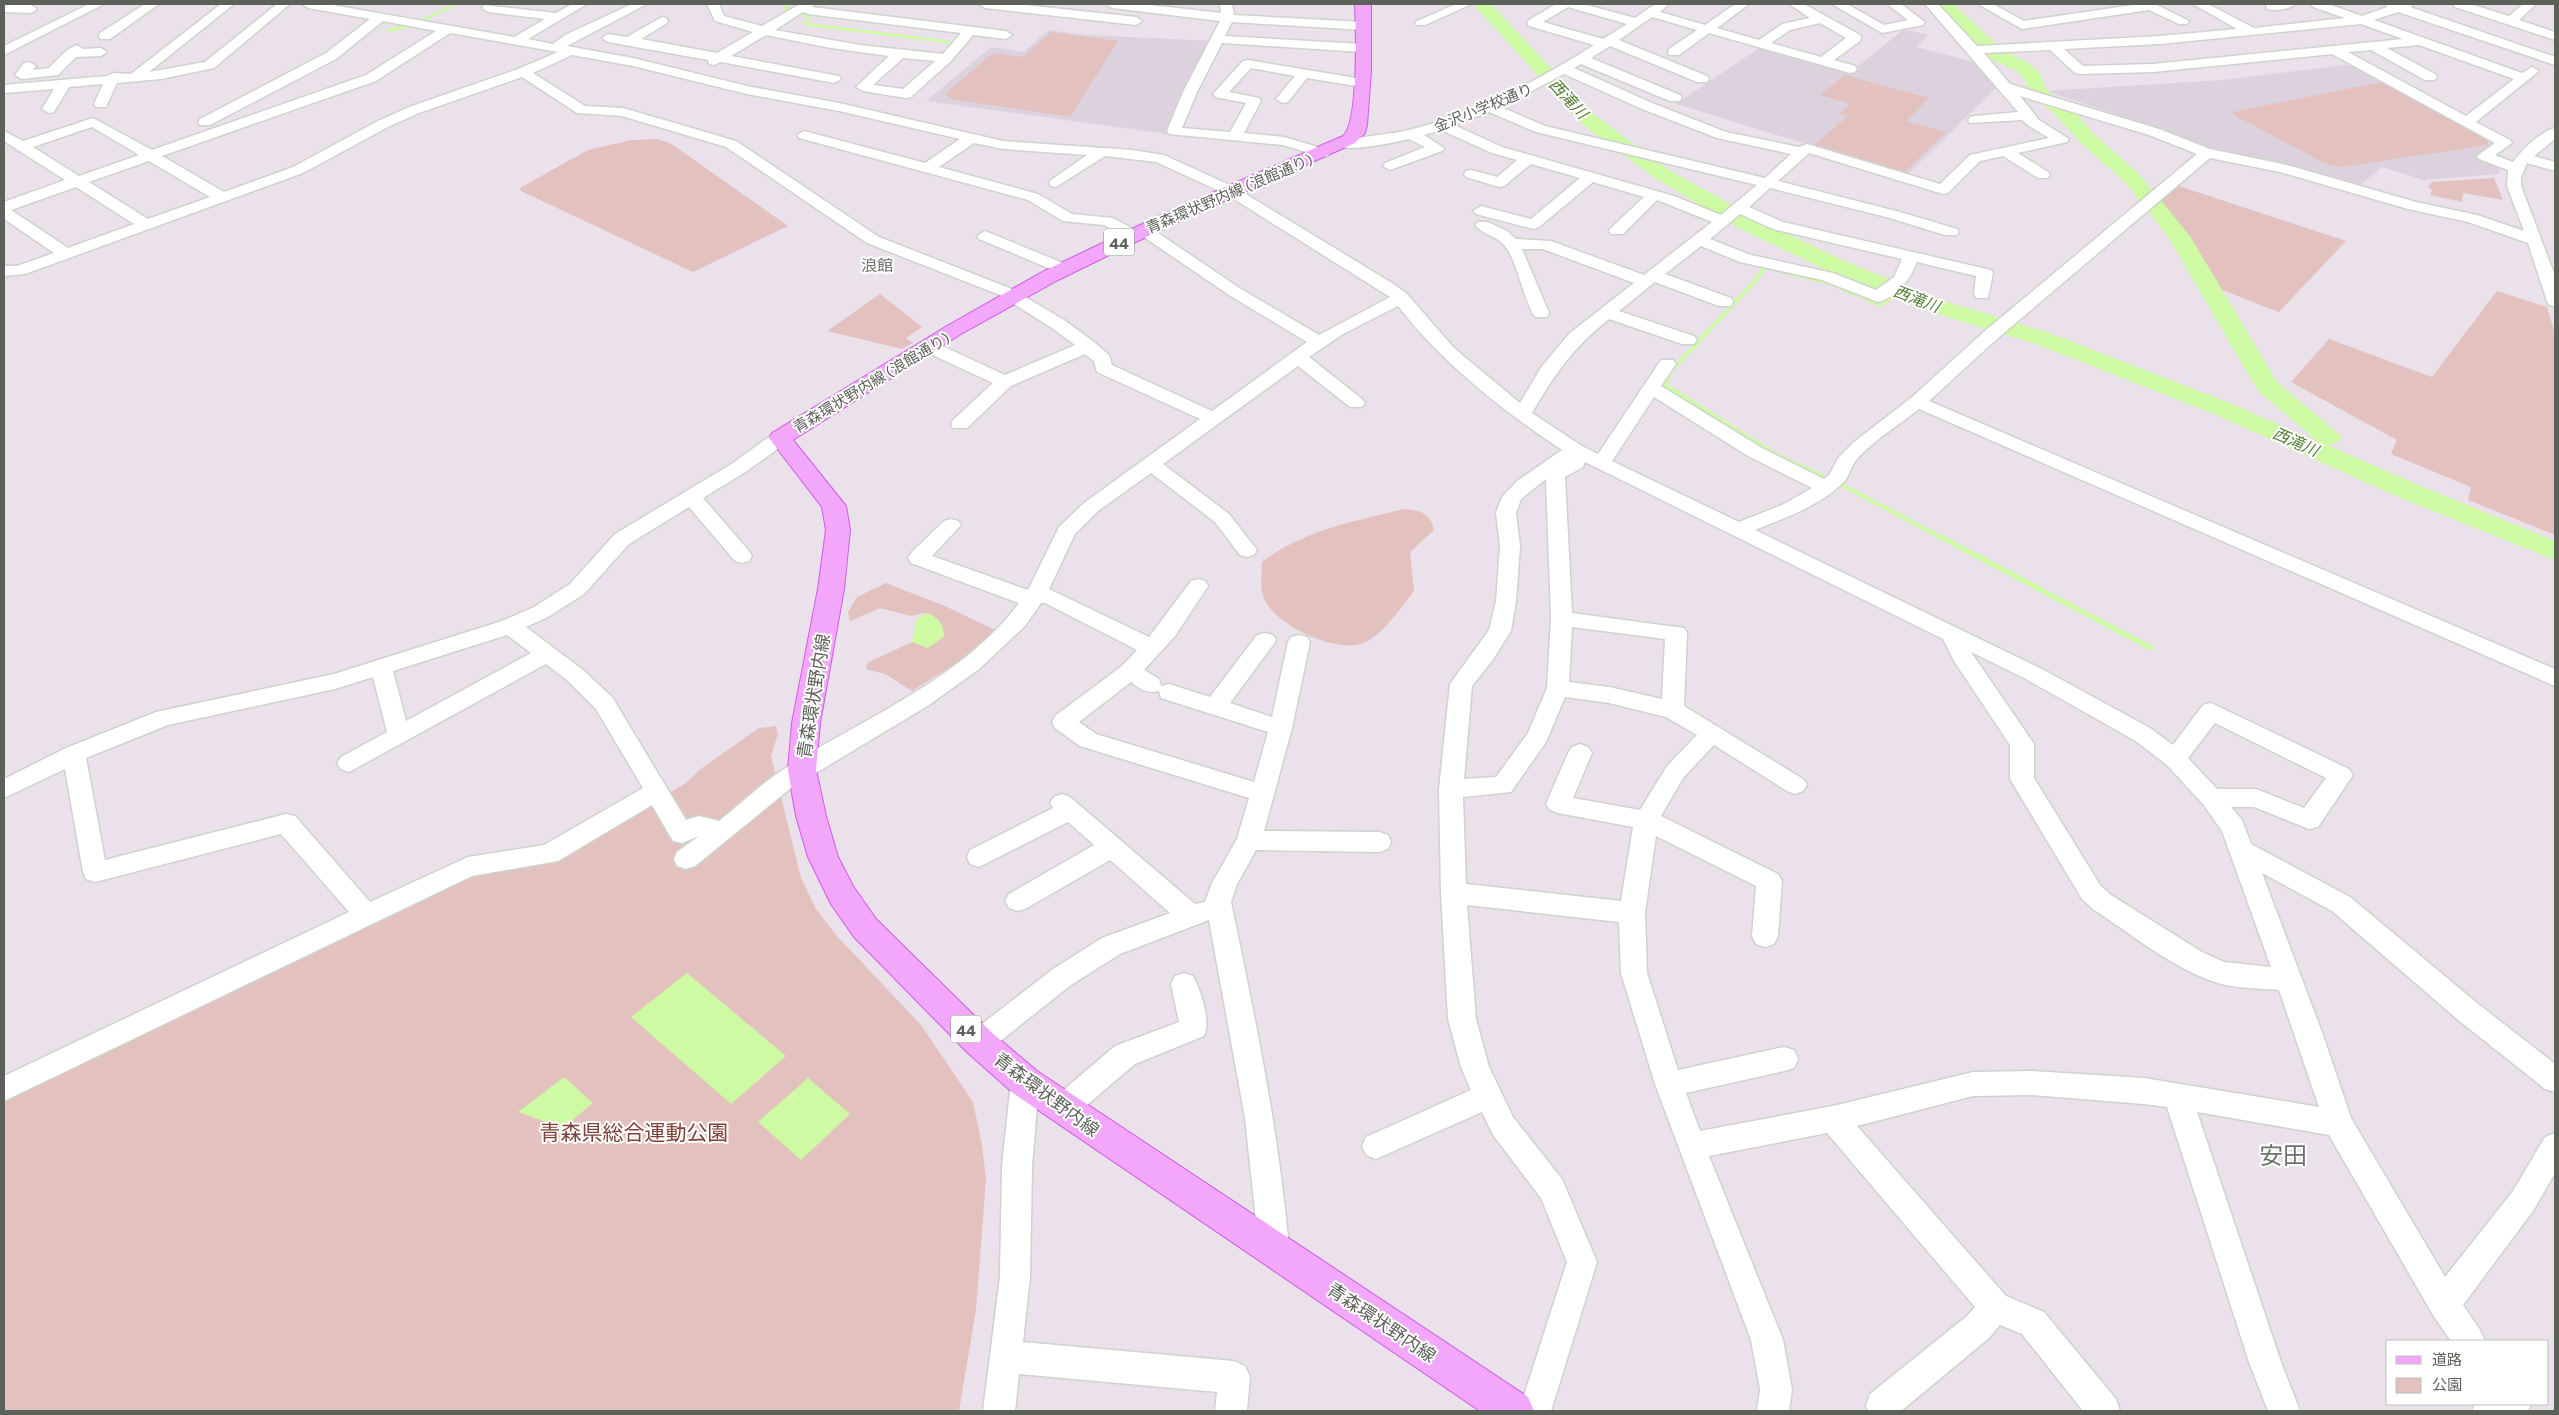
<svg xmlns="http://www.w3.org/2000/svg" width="2559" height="1415" font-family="Commissioner,'Noto Sans JP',sans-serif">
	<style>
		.education { fill: #dcd2de }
		.green { fill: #e2c1be }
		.water { fill: #cdfaa2 }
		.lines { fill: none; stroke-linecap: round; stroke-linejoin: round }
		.stream-far2 { stroke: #cdfaa2; stroke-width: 3 }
		.stream-far1 { stroke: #cdfaa2; stroke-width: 4 }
		.stream { stroke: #cdfaa2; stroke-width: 5 }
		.river { fill: #cdfaa2; fill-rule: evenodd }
		.minor-casing { stroke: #ced3cc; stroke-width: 3 }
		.major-casing { stroke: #cc5de9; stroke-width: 2 }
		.minor { fill: #fff; fill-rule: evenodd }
		.major { fill: #f3a7fa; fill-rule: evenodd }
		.labels { text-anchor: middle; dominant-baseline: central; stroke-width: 4; stroke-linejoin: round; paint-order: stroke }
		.far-street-label { font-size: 15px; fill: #5c6159; stroke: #fff }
		.far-water-label { font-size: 16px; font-style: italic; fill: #538034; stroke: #fff }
		.shield { fill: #fff; stroke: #8d908b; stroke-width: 1 }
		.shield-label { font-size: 16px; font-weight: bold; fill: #5c6159 }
		.far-quarter-label { font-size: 16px; fill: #6e736a; stroke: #fff }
		.street-label { font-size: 18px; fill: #5c6159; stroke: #fff }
		.near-park-label { font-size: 21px; fill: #804139; stroke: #fff }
		.near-quarter-label { font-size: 24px; fill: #6e736a; stroke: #fff }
	</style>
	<rect width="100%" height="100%" fill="#eae1eb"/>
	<g class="education">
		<path d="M1904,29L1928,35L1916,47L1978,63L1997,87L1907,175L1676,104L1759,48L1850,73Z"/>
		<path d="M1048,30L1086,35L1212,41L1168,134L926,101L991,47L1024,52Z"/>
		<path d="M2353,64L2496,142L2475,155L2502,167L2498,174L2423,180L2382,167L2361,184L2322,176L2287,165L2212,149L2155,127L2046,91L2223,80Z"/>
	</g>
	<g class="green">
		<path d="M1051,32L1118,41L1070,117L951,99L945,94L993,53L1023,57Z"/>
		<path d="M1845,75L1929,98L1906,121L1946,132L1905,172L1815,144L1848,116L1839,114L1850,104L1820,95Z"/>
		<path d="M2381,82L2488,138V145L2341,167L2326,164L2234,115L2233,112Z"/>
		<path d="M657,139L670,143L788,226L693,272L521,191L520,188L588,150L632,140Z"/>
		<path d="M2494,178L2503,200L2463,193L2462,202L2430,195L2432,190L2428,187L2432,182Z"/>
		<path d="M2179,186L2346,241L2279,312L2222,290L2187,233L2160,201Z"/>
		<path d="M2497,291L2547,307L2555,334V535L2468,500L2471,487L2391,454L2397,440L2291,382L2329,339L2432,377Z"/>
		<path d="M880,294L922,327L906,338L913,343L902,349L827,331Z"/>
		<path d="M1404,509C1421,511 1430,512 1434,530L1410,552L1414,591C1401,608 1383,634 1364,643C1336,654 1273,625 1263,596C1260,586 1262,572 1262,562C1304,530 1355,521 1404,509Z"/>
		<path d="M886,583L947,607L995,630L961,660L912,691L885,674L866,669L867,663L912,642L920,643L925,613L911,616L880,608L850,621L848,612L857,597Z"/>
		<path d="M776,726L778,734L771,756L801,878L816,909L836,935L921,1025L973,1102L982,1145L986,1179L976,1310L959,1411H4V1101L442,889L463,880L495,871L550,864L686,783L702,768L759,728Z"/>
	</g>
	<g class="water">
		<path d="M925,613C938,615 944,625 944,637L928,648L912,642L916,620Z"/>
		<path d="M687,973L786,1056L731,1104L631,1017Z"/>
		<path d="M564,1077L593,1103L563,1128L518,1112Z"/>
		<path d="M808,1078L850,1114L801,1160L758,1122Z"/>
	</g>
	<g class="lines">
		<g class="stream-far2">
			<path d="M783,4L785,7L809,16L805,24L949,42"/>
			<path d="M423,20L456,4"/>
			<path d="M388,31L412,25"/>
		</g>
		<g class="stream-far1">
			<path d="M1822,476L1775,454L1665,385L1671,371L1755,281L1765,267L1829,283L1881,305L1899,292"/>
			<path d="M1842,485L1942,538"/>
		</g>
		<path class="stream" d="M1939,536L2151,648"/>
		<path class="river" d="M1473,4H1491L1596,116L1669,170L1755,218L1842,260L1941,300L2052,334L2232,404L2319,442L2258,391L2169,238L2125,182L2082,144L2054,113L2032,97L2024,78L2015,70L1993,60L1934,4H1953L2005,52L2027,62L2039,72L2047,90L2068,105L2096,136L2139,174L2190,236L2277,382L2342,437L2338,442L2329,445L2322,443L2423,487L2555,541V560L2403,499L2214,414L2036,344L1925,310L1826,270L1739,228L1655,178L1582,124Z"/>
		<g class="minor-casing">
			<g id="minor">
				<path d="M4,4L31,5L37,9L31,13L4,12Z"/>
				<path d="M89,4H104L4,55V46Z"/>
				<path d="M145,4H159L110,39H100L99,36L100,33Z"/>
				<path d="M221,4H234L149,72L205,62L277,4H290L214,68L161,79L117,83L106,107H96L94,104L103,84L69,87L54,112L49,113L42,109L54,89L4,93V85L107,76L113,73L131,74Z"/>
				<path d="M302,4H327L514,37L545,19L488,12L482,8L484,5L556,13L572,4H587L528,39L553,44L565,35L632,4H647L567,46L633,58L747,86L839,103L1003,141L1132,150L1164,155L1236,188L1395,285L1407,294L1454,348L1520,403L1542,366L1570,333L1634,283L1543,249H1522L1549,313L1547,317H1535C1522,297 1518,261 1504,245C1496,236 1482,234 1475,225L1478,222H1488L1507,231L1516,239L1551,241L1644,275L1712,222L1657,200L1623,234H1611L1609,231L1611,228L1644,197L1593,182L1539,227L1534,229L1476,214L1473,211L1481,206L1531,219L1580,178L1531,164L1504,186L1499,187L1466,177L1464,174L1466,171L1471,170L1497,177L1517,160L1492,153L1441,130L1424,135L1444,148L1442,151L1390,170L1383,166L1385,163L1425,147L1409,139C1396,142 1342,154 1334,144C1337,139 1393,134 1404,131C1472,116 1536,82 1594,45L1529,26L1527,23L1529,20L1556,4H1583L1635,18L1655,4H1669L1660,12L1705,25L1735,4H1749L1717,28L1759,40L1782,24L1810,18L1789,4H1804L1860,35L1861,38L1860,41L1834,60L1855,66L1857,69L1855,72L1850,73L1709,33L1679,55H1669L1668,52L1669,49L1697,30L1652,17L1619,40L1707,76L1709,79L1707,82H1697L1610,46L1591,58L1680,95L1682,98L1680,101H1670L1581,64L1574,68L1652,103L1726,132L1799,147L1807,144L1940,184L1970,155L2049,138L2029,126L2022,120L1970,123L1968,120L1970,117L1975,116L2018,112L1925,4H1938L1977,46L2160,36L2237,29L2193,4H2208L2254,28L2345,18L2313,7L2311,4H2328L2362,16L2387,7L2386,4H2414L2410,7L2555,57V65L2398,12L2374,20L2522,73L2532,67L2539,71L2476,122L2510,140L2512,143L2495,155L2513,162C2522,150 2541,131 2555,128V139L2534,156L2555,162V171L2527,163L2521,178V186L2555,276V306L2549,305L2547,301L2528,243L2468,222L2408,209L2280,172L2210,158L1998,338L1929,401L2555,669V686L1919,409C1898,426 1870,442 1854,463C1850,470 1848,478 1843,483C1819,506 1785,518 1755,530L2042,669L2150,728L2173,745L2203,705L2211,703L2349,769L2353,775L2318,827L2309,829L2254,807H2231L2242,820L2251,844L2350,897L2477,1003L2555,1064V1092L2545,1089L2457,1019L2332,911L2262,873L2323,1035L2351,1118L2445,1277L2513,1191L2545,1137L2555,1133V1173L2533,1211L2463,1305L2480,1330L2485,1341H2451L2433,1315L2329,1135L2197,1112L2281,1362L2300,1411H2268L2249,1362L2167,1107L2144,1104L2032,1095L1973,1096L1857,1126L2006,1296L2044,1312L2116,1399L2120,1411H2083L2022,1334L2000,1325L1989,1338L1901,1411H1868L1866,1406L1870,1394L1967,1316L1975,1307L1827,1133L1709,1156L1783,1340L1792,1389L1789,1411H1757L1760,1389L1751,1340L1655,1084L1621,973L1619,922L1467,905L1476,1019L1489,1067L1513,1117L1562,1179L1597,1262L1551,1411H1519L1567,1262L1541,1198L1493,1135L1482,1112L1376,1159L1366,1155L1362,1146L1366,1137L1471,1090L1461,1067L1448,1019L1441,893L1439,789L1450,684L1489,630L1496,601L1500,546L1496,513L1502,497L1517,481L1562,450C1514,418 1468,383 1428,341C1417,330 1408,318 1398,306L1343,334L1309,357L1362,399L1365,403L1362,407H1350L1298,366L1163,464L1229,514L1257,550L1254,555L1247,557L1240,555L1215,522L1151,473L1098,511L1075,534L1049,589L1149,637L1191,581L1198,579L1205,581L1208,586L1175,636L1144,670L1159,679L1161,686L1169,684L1210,697L1257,635L1265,633L1273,635L1276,640L1273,645L1230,703L1272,717L1288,642L1291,637L1299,635L1307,637L1310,642L1292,728L1264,831L1379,832L1388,835L1391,842L1388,849L1379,852L1256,850L1237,884L1231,902C1255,1017 1279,1132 1289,1249L1285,1259L1274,1264L1263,1259L1259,1249L1245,1118L1209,920L1120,954L1071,985L989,1050L979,1054L969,1050L965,1042L969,1034L1053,969L1102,938L1170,913L1110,860L1027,908L1018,911L1009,908L1005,901L1009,894L1094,845L1068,822L979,867L970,864L967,857L970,850L1053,808L1050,803L1054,797L1062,794L1070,797L1195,904L1205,902L1212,883L1237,839L1249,798L1080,746L1055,728L1052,722L1055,716L1122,666L1137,650L1045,603H1041L1025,626L979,669L929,705L791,788L695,866L686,869L677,866L674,859L677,852L699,836L682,843L673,841L652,805L558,861L472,876L4,1101V1076L349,912L281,834L95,882L86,879L83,872L65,769L4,798V779L66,748L156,712L334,674L502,621L534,607L570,584L615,534L733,463L773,434H787L789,438L787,442L747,471L703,498L749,551L752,556L749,561L742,563L735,561L689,507L629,544L584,594L548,617L526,627L583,670L612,697L686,820L699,816L719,821C738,806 756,789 775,775C854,722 961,682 1019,603L911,563L908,558L911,553L944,521L951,519L958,521L961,525L932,556L1028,590L1059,527L1084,503L1200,419L1097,372L1094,361L1085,354L1011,386L967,428H953L951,424L953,420L993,383L924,351L921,347L924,343H936L1005,375L1075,345L1052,328L1000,295L867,243L726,147L622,116L577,113L522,77L419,113L388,127L303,173L25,274L4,276V266H17L54,253L4,219V202L65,180L4,141V131L23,141L93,118L152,150L366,75L436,31L383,21L336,59L210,125H200L198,122L200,119L326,53L370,19L308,8ZM1568,7L1627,24L1603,39L1543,22ZM1820,23L1846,38L1821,57L1771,43L1790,30ZM2361,24L2403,39L2153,64L2083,66L2064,49L2160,44ZM450,33L558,52L518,69L409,107L378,121L293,167L224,192L162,156L376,81ZM2419,45L2514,79L2466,116L2348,52L2371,50L2425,80H2435L2437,77L2435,74L2387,48ZM2050,50L2075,73L2080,74L2153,72L2332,54L2495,143L2477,156L2479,159L2508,170L2507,186L2524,231L2477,215L2416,202L2287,165L2210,149L2159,129L2010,84L1984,53ZM572,55L633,66L747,94L839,111L960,139L925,163L804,131L797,135L799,138L1028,200L1063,221L1104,225L1133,240L1141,235L1229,295L1307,342L1212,411L1112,365L1109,355L1094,342L1064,320L1012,289L879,237L736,141L623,108L585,106L533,73ZM1564,74L1642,109L1717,138L1791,154L1765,178L1545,126L1501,107ZM2020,96L2149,135L2197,154L1986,330L1911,398L1854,442L1839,457L1829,475L1824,479L1762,448L1661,386L1676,364L1673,360H1661L1598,454L1582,446L1532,413C1556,372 1572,349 1609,319L1682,344H1694L1697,340L1694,336L1619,311L1655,282L1719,306H1731L1733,302L1731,298L1665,274L1701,246L1740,262L1822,280L1878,302C1898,297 1909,280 1917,262L1976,276L1974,294L1976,298H1988L1993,273L1991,270L1783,222L1749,207L1770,188L1890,218L1945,235H1957L1959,232L1957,229L1900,212L1778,181L1809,153L1943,194L1948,193L1980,161L2003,156L2038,178H2048L2050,175L2048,172L2018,153L2067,142L2069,139L2039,120ZM1489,112L1536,132L1757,185L1721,215L1674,196L1502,147L1454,125ZM92,127L139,155L79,176L33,147ZM974,143L1003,149L1087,155L1051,180L1049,183L1051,186L1056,187L1105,156L1156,162L1226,194L1390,297L1319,335L1241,289L1149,227L1143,225L1135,230L1113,218L1072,214L1038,194L939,167ZM149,161L210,197L148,219L89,182ZM76,187L134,224L68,248L11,210ZM1740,214L1773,229L1902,259L1894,277L1876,290L1833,273L1751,255L1710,239ZM1654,397L1748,456L1812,488L1784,504L1739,522L1612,461ZM1585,462L1943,639L1954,661L2010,745V779L2082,899L2093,909C2131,934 2175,970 2218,983C2237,989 2260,988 2279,990L2319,1107L2144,1078L2032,1071L1973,1072L1833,1106L1700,1131L1686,1093L1784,1071L1794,1068L1798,1059L1794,1050L1784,1047L1678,1070L1647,973L1645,913L1656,836L1756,886L1752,936L1756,944L1765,947L1774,944L1778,936L1782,881L1778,874L1661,816L1683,778L1714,745L1787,791L1795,794L1803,791L1807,785L1803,779L1684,706L1687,633L1684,628L1572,613L1565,477L1583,467ZM1546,479L1551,619L1547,688L1528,733L1496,777L1464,779L1472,686L1492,661L1511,631L1516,601L1520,546L1516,513L1521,499ZM1572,627L1665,639L1662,699L1609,687L1569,682ZM507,635L531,653L406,721L393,671ZM1971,652L2026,679L2134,740L2167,765L2203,804L2222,831L2271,967L2224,962L2202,952L2111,895L2100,885L2034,778V744ZM546,664L567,680L596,709L643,788L544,845L468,857L370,902L295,816L286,814L105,860L86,758L168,725L335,689L373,677L387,732L341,757L337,763L341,769L349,772ZM1131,682C1140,689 1147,694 1159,691L1161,698L1268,732L1254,782L1096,734L1079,722ZM1565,697L1609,703L1666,717L1697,735L1667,766L1640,810L1573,798L1592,753L1588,747L1580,744L1572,747L1568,753L1546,804L1550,810L1558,813L1633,827L1621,901L1466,884L1463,797L1511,792L1546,742ZM2215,723L2326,778L2304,808L2256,789H2217L2188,758Z"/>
				<path d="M707,4H719L724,16L762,26L800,4H814L812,7L1006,31L1012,35L1006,39L973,35L951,61L911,97L906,98L863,91L856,87L889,56L831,48L766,35L731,56L839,76L841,79L834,83L721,62L714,65L709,64L708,60L608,42L602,38L608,34L627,37L662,17L666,18L668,21L666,24L641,39L717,53L753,32L715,21ZM803,12L808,14L961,33L943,54L860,45L775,30ZM903,58L935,61L903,89L873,85Z"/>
				<path d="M979,4H1016L1136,17L1142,21L1136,25L985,8Z"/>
				<path d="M1106,4H1141L1221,13L1220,4H1232L1234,15L1364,22L1370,26L1364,30L1232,22L1225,36L1362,44L1368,48L1362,52L1222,43L1197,92L1182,128L1230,132L1246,103L1215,97L1213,94L1243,61L1248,60L1362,79L1369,83L1362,87L1307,78L1288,102L1283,103L1276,99L1295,76L1251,68L1229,92L1259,98L1261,101L1244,133L1284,137L1328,150L1330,153L1328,156L1323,157L1283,145L1169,134L1167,131L1183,92L1220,21L1112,8Z"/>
				<path d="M1456,4H1472L1425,25H1417L1415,22Z"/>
				<path d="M1832,4H1847L1884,25L1908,20L1887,4H1901L1925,22L1923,25L1882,33Z"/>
				<path d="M1978,4H1993L2024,21L2140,4H2155L2189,21L2187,24H2179L2149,10L2022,29Z"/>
				<path d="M2266,4H2295C2289,10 2275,11 2267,9Z"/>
				<path d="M2453,4H2470L2509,16L2523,4H2536L2519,20L2555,32V40L2455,7Z"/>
				<path d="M77,45L83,49L101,48L107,52L101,56L76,57L58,75L22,79L15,75L24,63L29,62L36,66L33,70L49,68L67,50Z"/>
				<path d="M985,231L1070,266L1072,269L1064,274L1058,272L979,239L977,236Z"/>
				<path d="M1184,973L1193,976C1201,991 1211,1021 1204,1036L1135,1064L1073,1117L1063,1121L1053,1117L1049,1108L1053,1099L1115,1046L1179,1022L1171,984L1175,976Z"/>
				<path d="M1025,1070L1035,1073L1039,1082L1032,1166L1030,1277L1023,1342L1234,1361L1245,1366L1250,1377L1247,1411H1215L1217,1392L1019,1374L1015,1411H983L1000,1277L1002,1166L1011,1082L1015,1073Z"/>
				<path d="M2475,1404H2531L2528,1411H2472Z"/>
			</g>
		</g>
		<g class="major-casing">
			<path id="major" d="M1355,4H1371V71L1367,125L1365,133L1355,143L1173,224L1058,280L961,334L793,440L846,506L850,530L844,589L820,723L816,770L826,816L838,857L853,886L876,919L991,1032L1037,1071L1528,1397L1534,1411H1480L1013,1093L967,1052L854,937L831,904L808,857L796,816L788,770L792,723L818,589L826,530L822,507L769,438L772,433L947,326L1044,271L1159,216L1343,136C1359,123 1356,27 1355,4Z"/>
		</g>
		<use href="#minor" class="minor"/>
		<use href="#major" class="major"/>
	</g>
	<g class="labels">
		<g class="far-street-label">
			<text transform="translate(1483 107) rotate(-22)">金沢小学校通り</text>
			<text transform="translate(1229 193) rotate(-23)">青森環状野内線 (浪館通り)</text>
			<text transform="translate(871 382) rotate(-31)">青森環状野内線 (浪館通り)</text>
		</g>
		<g class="far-water-label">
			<text transform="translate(1569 98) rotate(47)">西滝川</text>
			<text transform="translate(1917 298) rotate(21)">西滝川</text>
			<text transform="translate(2296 441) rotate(24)">西滝川</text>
		</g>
		<g class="shield">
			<rect x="1104" y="228.5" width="30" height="27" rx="4"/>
			<rect x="951" y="1015.5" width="30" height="27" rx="4"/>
		</g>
		<g class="shield-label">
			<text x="1119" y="242">44</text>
			<text x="966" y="1029">44</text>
		</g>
		<g class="far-quarter-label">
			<text x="877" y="264">浪館</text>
		</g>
		<g class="street-label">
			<text transform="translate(813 696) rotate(-81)">青森環状野内線</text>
			<text transform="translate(1047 1094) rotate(37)">青森環状野内線</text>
			<text transform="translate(1382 1322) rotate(34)">青森環状野内線</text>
		</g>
		<g class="near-park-label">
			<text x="634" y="1131">青森県総合運動公園</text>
		</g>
		<g class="near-quarter-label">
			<text x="2283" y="1154">安田</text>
		</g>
	</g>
	<rect width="2559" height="1415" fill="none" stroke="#5c6159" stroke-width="10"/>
	<rect x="2386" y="1340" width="162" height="65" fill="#ffffff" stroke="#bec0bd"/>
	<rect x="2396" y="1356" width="25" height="8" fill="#f3a7fa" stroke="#bec0bd"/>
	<text x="2432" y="1365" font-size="15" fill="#5c6159">道路</text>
	<rect x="2396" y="1378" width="25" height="15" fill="#e2c1be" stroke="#bec0bd"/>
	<text x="2432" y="1390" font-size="15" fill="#5c6159">公園</text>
</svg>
